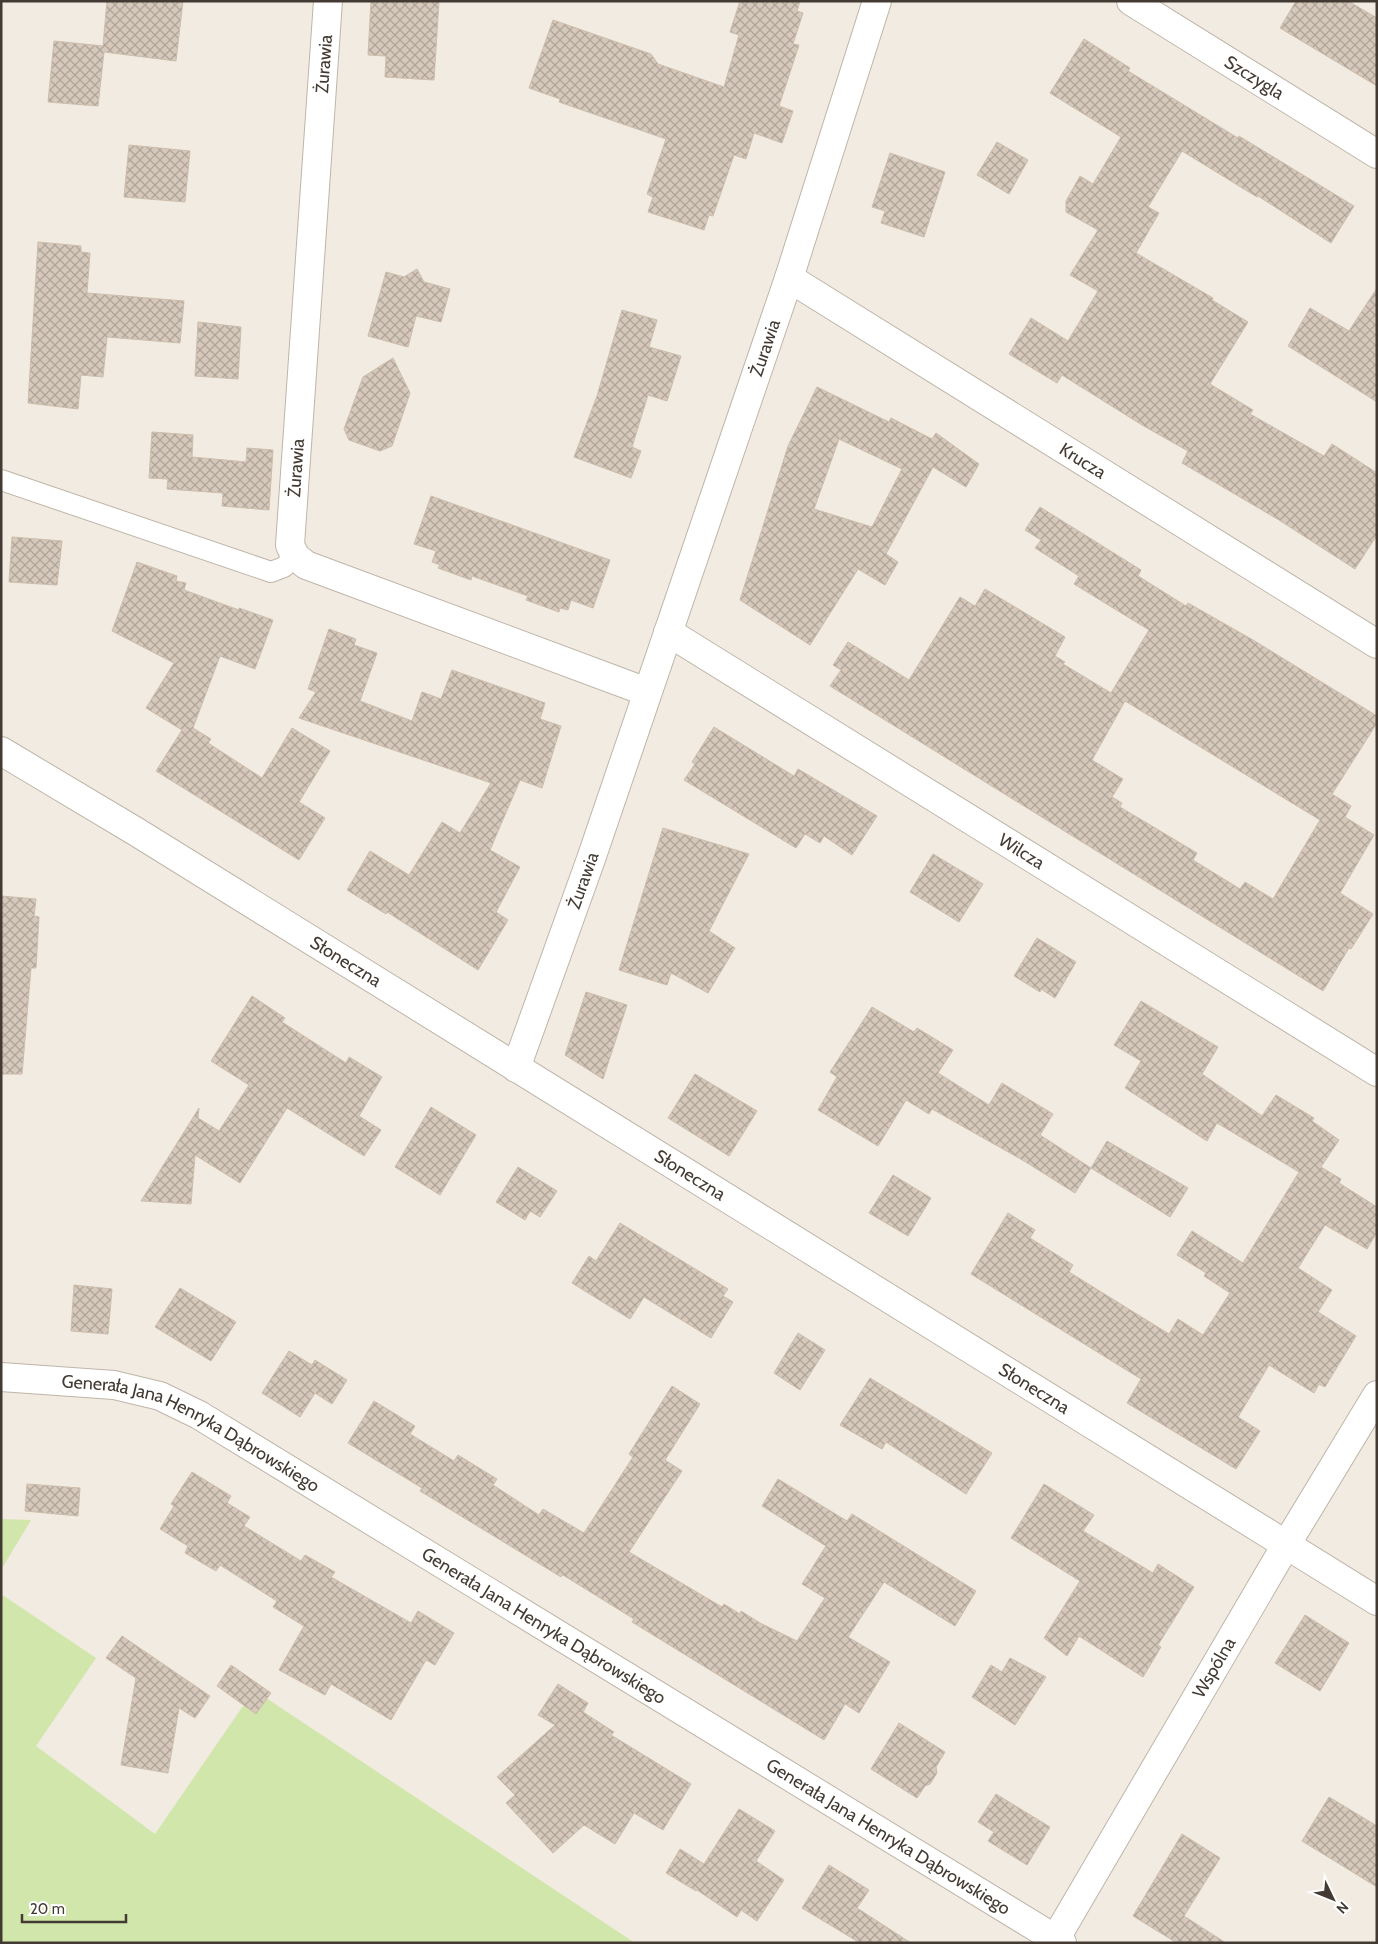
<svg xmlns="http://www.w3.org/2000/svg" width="1378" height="1944" font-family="Cabin,sans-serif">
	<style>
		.grass { fill: #d1e6aa }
		.building { fill: url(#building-cross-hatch); stroke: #cdbdab; fill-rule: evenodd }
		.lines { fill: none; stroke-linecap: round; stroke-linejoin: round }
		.lane-casing { stroke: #bfb5a8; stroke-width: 22 }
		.street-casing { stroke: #bfb5a8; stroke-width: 30 }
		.lane { stroke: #fff; stroke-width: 20 }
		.street { stroke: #fff; stroke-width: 28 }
		.labels { text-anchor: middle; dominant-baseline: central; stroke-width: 4.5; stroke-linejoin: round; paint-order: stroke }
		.street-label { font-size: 18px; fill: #433b33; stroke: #fff }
	</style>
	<defs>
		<pattern id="building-cross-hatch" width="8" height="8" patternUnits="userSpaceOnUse" patternTransform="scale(1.25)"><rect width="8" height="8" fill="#d6c9bb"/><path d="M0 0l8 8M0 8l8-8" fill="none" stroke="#afa499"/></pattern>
	</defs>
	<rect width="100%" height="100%" fill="#f1ebe2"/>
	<g class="grass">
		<path d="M1,1519L31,1520L1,1570Z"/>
		<path d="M1,1594L96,1658L36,1746L155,1834L254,1690L635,1943H1Z"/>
	</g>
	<g class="building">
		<path d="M107,1H183L176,61L104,52L98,106L48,102L54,41L103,46Z"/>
		<path d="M371,1H439L434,80L385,77L386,56L368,55Z"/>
		<path d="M740,1H800L797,11L803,13L793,44L799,45L779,106L793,111L782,143L754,133L746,159L734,155L713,216L709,215L704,230L648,212L653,197L647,194L666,139L559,102L560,99L529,88L553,20L651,54L658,64L724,87L739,35L730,32Z"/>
		<path d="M1296,1H1348L1377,18V86L1280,28Z"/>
		<path d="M1084,39L1130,68L1128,71L1238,138L1239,136L1354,206L1331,243L1258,196L1257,197L1182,151L1148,207L1159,213L1136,253L1213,298L1212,300L1248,322L1210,384L1253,410L1250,414L1324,456L1332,444L1377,473V535L1355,569L1279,520L1182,463L1188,451L1142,425L1062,375L1057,383L1009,354L1031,318L1068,341L1098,291L1070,275L1098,230L1066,212V201L1080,176L1093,184L1121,137L1050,93Z"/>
		<path d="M997,142L1028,160L1009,194L977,175Z"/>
		<path d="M129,145L190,151L185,202L124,197Z"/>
		<path d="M890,153L945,172L924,237L881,223L885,211L872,207Z"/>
		<path d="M38,242L81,246V252L90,253L87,293L184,301L180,343L107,337L103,377L81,375L78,409L28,403Z"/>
		<path d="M417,269L424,282L450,289L441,322L416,316L408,347L368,336L386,272L404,277Z"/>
		<path d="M1377,288V402L1288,346L1310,308L1349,331Z"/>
		<path d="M622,310L657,320L649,347L681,356L667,401L648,395L632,447L641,451L631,478L574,457L597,396Z"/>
		<path d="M198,322L241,327L238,379L195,376Z"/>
		<path d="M393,358L410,393L392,446L380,451L349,440L344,429L363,377Z"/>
		<path d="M817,387L889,422L891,418L932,439L936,433L979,464L966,487L933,467L886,554L898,562L885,585L858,569L810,645L740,600L788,446ZM839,439L902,469L872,527L814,509Z"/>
		<path d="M152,432L193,435L192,457L246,462L247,448L273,450L269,510L222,506L223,493L167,489L168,479L149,478Z"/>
		<path d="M431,496L610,560L593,608L571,600L568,610L560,608L559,612L526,600L528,596L472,576L471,580L438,568L440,565L432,562L436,551L414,544Z"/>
		<path d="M1040,507L1141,570L1138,576L1186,606L1188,603L1253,640L1377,716V723L1332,794L1351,806L1345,817L1374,835L1340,893L1373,914L1351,949L1349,948L1323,991L830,686L841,670L833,665L848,642L909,680L960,597L975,606L985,589L1065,637L1055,656L1065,662L1063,664L1111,693L1149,630L1074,584L1079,576L1035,548L1041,540L1025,530ZM1125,701L1320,820L1273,899L1245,882L1240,889L1193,860L1197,853L1120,807L1122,803L1112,797L1123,779L1092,760Z"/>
		<path d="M12,537L62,541L57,585L9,582Z"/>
		<path d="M137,562L177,576L176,581L186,583L184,590L239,610V608L273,620L255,669L220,656L193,728L211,739L208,743L262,778L292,728L330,751L299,802L325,818L299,860L156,771L182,730L146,708L174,663L112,631Z"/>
		<path d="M329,629L356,639L354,645L377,653L360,701L412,721L422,692L441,699L452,670L545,703L540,719L561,726L542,788L520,780L490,850L520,867L496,912L508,920L478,970L387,912L386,914L347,890L370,851L409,875L442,822L460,833L491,783L299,718L316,692L308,689Z"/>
		<path d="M714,727L794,776L798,769L877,816L852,855L824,836L820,843L805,834L796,848L684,780L695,764L692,762Z"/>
		<path d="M663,828L749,854L709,931L735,948L708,993L671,973L667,985L619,970Z"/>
		<path d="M933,854L983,884L959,922L910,892Z"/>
		<path d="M1,896L36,899L34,916L39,917L36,968H31L22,1074H1Z"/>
		<path d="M1037,938L1076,962L1055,998L1041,989L1040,992L1014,976Z"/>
		<path d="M586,992L627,1005L603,1079L565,1055Z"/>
		<path d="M252,996L285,1018L282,1022L346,1063L349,1057L382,1077L359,1116L381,1130L364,1156L287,1108L240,1183L195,1155L191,1204L141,1201L199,1108L198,1118L219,1131L249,1085L211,1061Z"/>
		<path d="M1141,1001L1218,1047L1202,1074L1262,1116L1276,1095L1314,1118L1312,1121L1339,1140L1321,1167L1341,1179L1339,1183L1377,1207V1232L1367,1249L1325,1225L1298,1268L1332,1290L1318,1312L1356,1336L1325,1387L1319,1384L1314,1393L1269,1365L1238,1417L1260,1431L1236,1469L1127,1403L1141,1379L971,1274L1008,1213L1035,1230L1030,1238L1073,1265L1069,1272L1169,1334L1178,1319L1203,1335L1230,1293L1204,1276L1206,1273L1177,1255L1192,1231L1243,1263L1299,1172L1217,1123L1207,1141L1125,1088L1141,1061L1114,1045Z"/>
		<path d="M872,1007L914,1032L917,1028L953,1050L938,1073L989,1105L1002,1083L1053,1114L1040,1135L1091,1168L1075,1193L1024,1161L932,1109L929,1114L906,1100L878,1146L818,1110L837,1077L830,1072Z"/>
		<path d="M695,1074L757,1111L729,1156L668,1118Z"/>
		<path d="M431,1107L476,1135L440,1195L395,1167Z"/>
		<path d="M1107,1141L1188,1188L1170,1217L1091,1168Z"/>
		<path d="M518,1167L557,1191L540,1217L530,1211L525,1220L496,1202Z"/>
		<path d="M893,1175L931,1198L908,1236L869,1213Z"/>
		<path d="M620,1223L728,1289L723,1296L733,1302L711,1338L644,1297L630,1319L572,1283L589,1256L596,1261Z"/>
		<path d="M74,1285L112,1289L108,1334L71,1331Z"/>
		<path d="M180,1288L236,1322L211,1361L155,1327Z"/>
		<path d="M798,1333L825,1350L800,1390L774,1373Z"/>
		<path d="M289,1351L312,1365L315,1360L347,1380L332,1404L315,1393L300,1417L262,1393Z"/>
		<path d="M870,1378L992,1453L966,1494L889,1444L886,1442L882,1449L840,1425Z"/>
		<path d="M672,1386L700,1404L665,1460L682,1471L629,1552L722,1607L724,1604L740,1614L741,1611L760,1623L797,1641L825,1598L802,1584L826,1546L762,1506L778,1479L847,1521L852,1514L976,1591L955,1626L884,1582L848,1637L890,1662L859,1713L845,1704L824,1740L632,1622L634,1619L563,1575L561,1577L420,1491L422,1488L348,1443L374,1401L415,1426L410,1434L454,1461L458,1455L497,1479L493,1485L539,1515L543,1509L584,1533L633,1457L629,1454Z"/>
		<path d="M192,1472L231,1496L227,1503L250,1517L244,1526L301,1561L305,1555L335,1572L331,1577L411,1623L418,1611L454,1633L435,1665L426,1660L391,1720L331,1684L325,1695L279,1670L304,1626L273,1607L277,1601L220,1565L216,1571L185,1553L188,1546L160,1529L174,1506L171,1504Z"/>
		<path d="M27,1484L80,1488L78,1516L25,1511Z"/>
		<path d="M1044,1484L1094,1515L1083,1531L1153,1573L1158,1564L1194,1587L1158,1645L1161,1647L1143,1677L1079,1636L1067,1656L1044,1638L1080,1581L1011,1538Z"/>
		<path d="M1305,1615L1349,1643L1320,1691L1275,1663Z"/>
		<path d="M122,1636L210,1696L195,1718L179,1708L168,1773L121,1765L136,1678L106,1658Z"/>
		<path d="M1010,1658L1046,1677L1015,1725L972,1697L991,1665L1002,1672Z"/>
		<path d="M231,1665L271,1693L256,1714L217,1686Z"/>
		<path d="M558,1684L588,1703L583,1712L614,1732L611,1735L691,1784L663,1830L634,1813L615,1844L584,1825L553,1853L506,1803L515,1795L497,1777L555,1725L538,1715Z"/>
		<path d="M899,1723L945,1752L936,1767L937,1773L930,1784L925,1786L917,1798L871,1769Z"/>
		<path d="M996,1794L1050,1827L1027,1865L988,1841L994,1832L978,1822Z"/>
		<path d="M1329,1797L1377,1826V1887L1302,1841Z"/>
		<path d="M739,1809L775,1831L756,1861L784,1880L757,1921L741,1910L737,1917L697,1890L696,1891L666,1873L680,1849L704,1864Z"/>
		<path d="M1182,1834L1220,1858L1184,1916L1226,1943H1177L1133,1916Z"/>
		<path d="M829,1865L869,1890L857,1908L911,1943H860L802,1908Z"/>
	</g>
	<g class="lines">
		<g class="lane-casing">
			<path id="lane" d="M1,480L271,572L284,567L295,556"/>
		</g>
		<g class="street-casing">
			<g id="street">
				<path d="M328,1L290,545L295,556L306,565L647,692"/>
				<path id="s1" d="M1131,1L1377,154"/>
				<path id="s2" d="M789,278L1377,644"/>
				<path id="s3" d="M668,632L1377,1072"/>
				<path id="s4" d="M1,751L135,831L1377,1601"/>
				<path id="s5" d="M516,1068L591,859L789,278L877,1"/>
				<path id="s6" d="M1,1377L114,1385L160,1396L199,1415L1062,1943"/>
				<path id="s7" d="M1053,1943L1286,1545L1377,1395"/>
			</g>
		</g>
		<use href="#lane" class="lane"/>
		<use href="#street" class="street"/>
	</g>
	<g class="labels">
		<g class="street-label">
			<text transform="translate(324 64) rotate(-86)">Żurawia</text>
			<text stroke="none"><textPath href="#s1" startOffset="145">Szczygla</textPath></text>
			<text stroke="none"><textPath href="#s5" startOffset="762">Żurawia</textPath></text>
			<text stroke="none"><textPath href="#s2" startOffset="346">Krucza</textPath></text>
			<text transform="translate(296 468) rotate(-86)">Żurawia</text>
			<text stroke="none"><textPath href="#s3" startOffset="416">Wilcza</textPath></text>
			<text stroke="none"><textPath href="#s5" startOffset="199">Żurawia</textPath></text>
			<text stroke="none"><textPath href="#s4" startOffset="404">Słoneczna</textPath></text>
			<text stroke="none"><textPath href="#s4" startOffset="809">Słoneczna</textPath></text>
			<text stroke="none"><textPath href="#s4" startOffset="1214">Słoneczna</textPath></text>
			<text stroke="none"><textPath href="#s6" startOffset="202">Generała Jana Henryka Dąbrowskiego</textPath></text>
			<text stroke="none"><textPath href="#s6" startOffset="608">Generała Jana Henryka Dąbrowskiego</textPath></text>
			<text stroke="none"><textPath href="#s7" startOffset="319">Wspólna</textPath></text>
			<text stroke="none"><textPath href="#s6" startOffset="1012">Generała Jana Henryka Dąbrowskiego</textPath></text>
		</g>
	</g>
	<rect width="1378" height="1944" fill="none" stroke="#433b33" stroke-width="5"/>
	<g transform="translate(1333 1899) rotate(133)" stroke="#ffffff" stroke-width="4" paint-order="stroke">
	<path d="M0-4L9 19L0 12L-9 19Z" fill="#433b33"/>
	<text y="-8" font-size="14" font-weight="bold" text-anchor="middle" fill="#433b33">N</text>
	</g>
	<path d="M22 1914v8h104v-8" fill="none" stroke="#433b33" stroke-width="2.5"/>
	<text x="30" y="1914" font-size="15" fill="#433b33" stroke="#ffffff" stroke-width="4" paint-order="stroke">20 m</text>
</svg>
